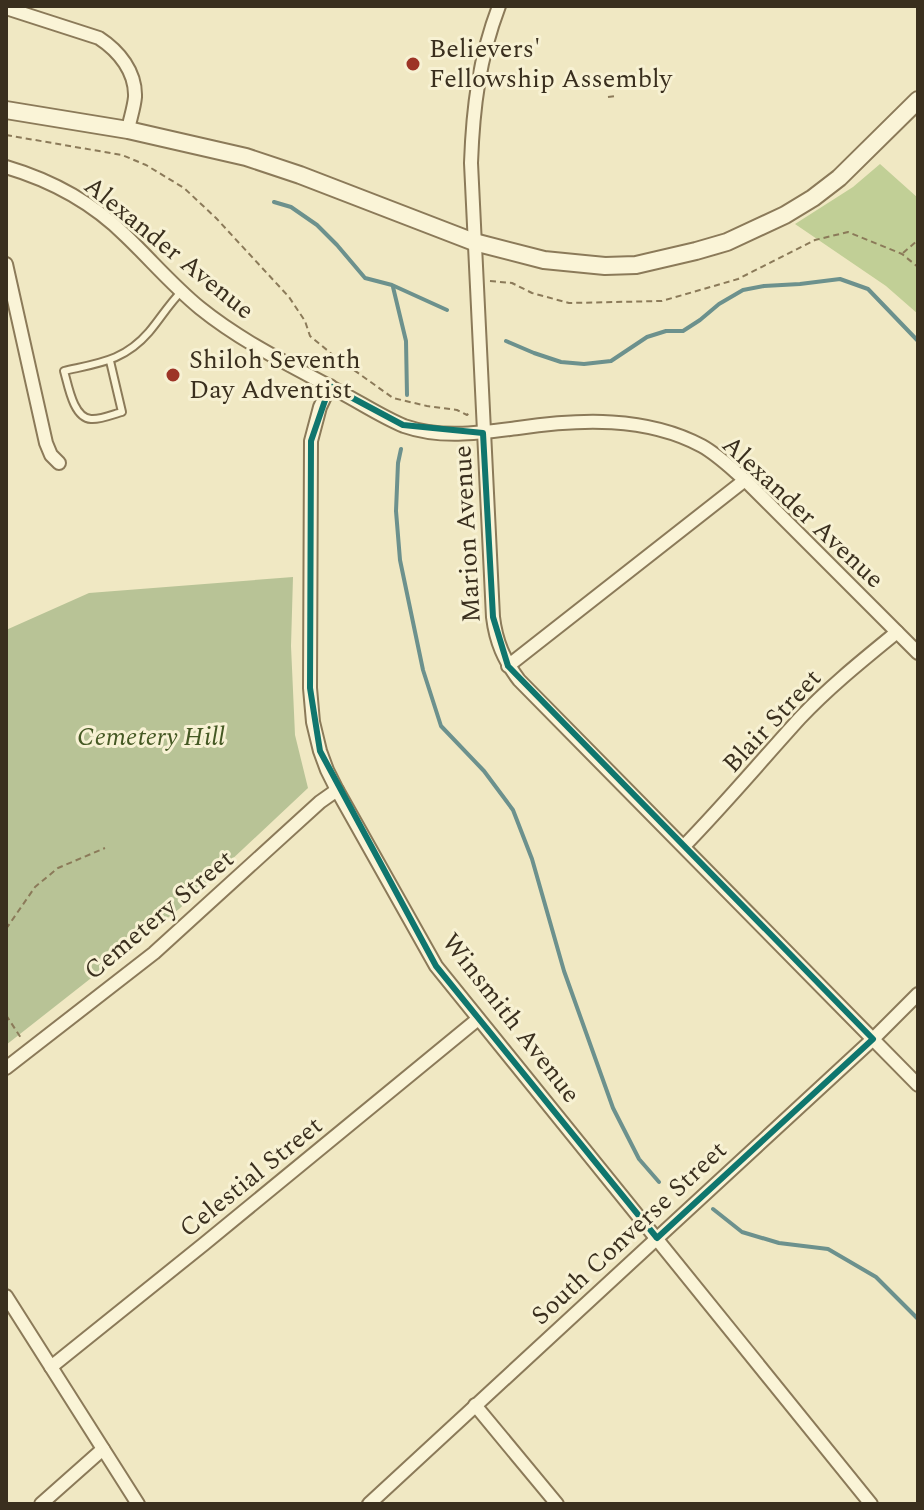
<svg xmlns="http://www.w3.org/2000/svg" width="924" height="1510" font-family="Spectral,serif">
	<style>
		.green { fill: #c1cf96 }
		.cemetery { fill: #b8c396 }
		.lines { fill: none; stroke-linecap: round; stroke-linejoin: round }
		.stream { stroke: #6c918d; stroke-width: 4 }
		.service-casing { stroke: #8b7a59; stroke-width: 10 }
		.minor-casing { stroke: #8b7a59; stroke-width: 16 }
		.tertiary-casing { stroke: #8b7a59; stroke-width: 20 }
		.path { stroke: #8b7a59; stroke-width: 2; stroke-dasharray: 6 4; stroke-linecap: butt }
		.service { stroke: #faf4d7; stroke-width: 6 }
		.minor { stroke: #faf4d7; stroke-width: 12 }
		.tertiary { stroke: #faf4d7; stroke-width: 16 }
		.marked { fill: none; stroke: #0f766e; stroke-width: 6; stroke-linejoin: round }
		.poi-dot { fill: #9d3426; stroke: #f7f1d3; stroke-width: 3 }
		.labels { text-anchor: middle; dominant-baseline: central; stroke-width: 6; stroke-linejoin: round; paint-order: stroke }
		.poi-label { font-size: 26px; fill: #3a2f1e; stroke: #f7f1d3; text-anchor: start }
		.street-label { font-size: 26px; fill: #3a2f1e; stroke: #f7f1d3 }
		.park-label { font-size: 26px; font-style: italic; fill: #445823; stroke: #f7f1d3 }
	</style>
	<rect width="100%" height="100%" fill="#f0e8c3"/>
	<path class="green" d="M880,164L918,198V314L886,286L795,224L853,187Z"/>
	<path class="cemetery" d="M293,577L291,646L295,735L308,788L179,909L6,1045V630L89,593Z"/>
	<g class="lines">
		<g class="stream">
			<path d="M274,202L291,207L317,225L337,245L365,278L392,285L447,310"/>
			<path d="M393,287L406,341L407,395"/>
			<path d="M506,341L534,353L561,362L584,364L611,361L647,337L666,331H683L700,320L719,304L743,290L764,286L800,284L840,279L868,289L918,341"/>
			<path d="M401,449L398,463L396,511L400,560L423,670L441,726L484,771L513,810L532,859L564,971L613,1108L639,1159L659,1182"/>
			<path d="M713,1209L742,1232L779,1243L828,1249L876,1277L918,1319"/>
		</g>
		<g class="service-casing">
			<path id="service" d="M110,361L122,412C114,414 100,420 91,419C73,418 68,384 64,371C99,363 124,361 149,332C160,319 169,304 181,292"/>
		</g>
		<g class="minor-casing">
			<g id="minor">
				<path d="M499,6C479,59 473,107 471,163L493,617C496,642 504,660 519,680L918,1085"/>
				<path d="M6,8L99,38C119,51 136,72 135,97C134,108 130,119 128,130"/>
				<path d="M6,167C50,180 93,203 126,236C151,260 173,286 200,308C242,342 292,366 340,392C361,403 382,417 404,426C441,439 480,433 518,428C579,419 646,416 702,446C718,455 731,468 745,480L918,653"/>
				<path d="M6,264L46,443L51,455L59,463"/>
				<path d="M330,386L320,407L311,441L310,688L313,722L320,751L327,770L337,790L436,966L871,1504"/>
				<path d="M508,666L745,480"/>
				<path d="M684,846C724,805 761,761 800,718C829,687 864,659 897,632"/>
				<path d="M6,1068L154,953L320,802L337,790"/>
				<path d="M6,1296L138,1504"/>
				<path d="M51,1367L204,1244L478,1019"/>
				<path d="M475,1405L557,1504"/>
				<path d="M41,1504L103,1449"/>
				<path d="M369,1504L873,1039L918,994"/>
			</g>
		</g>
		<g class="tertiary-casing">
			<path id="tertiary" d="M6,110L128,130L246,157L300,175L474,242L544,260L605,266L636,265L696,251L727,242L785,215L813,198L839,178L918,100"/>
		</g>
		<g class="path">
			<path d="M608,97L616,96"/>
			<path d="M6,135L122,155L146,165L184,188L216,218L289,297L305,321L310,336L333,355L393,398L427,406L457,410L467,415L469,413"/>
			<path d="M903,253L918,240"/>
			<path d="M490,281L512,283L532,293L569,303L662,301L738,279L815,240L848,232L902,254L918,267"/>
			<path d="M325,368L332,356"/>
			<path d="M6,929L35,887L58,868L105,848"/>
			<path d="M6,1015L21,1038"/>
		</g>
		<use href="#service" class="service"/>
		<use href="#minor" class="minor"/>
		<use href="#tertiary" class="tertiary"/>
	</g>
	<path class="marked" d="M330,386L403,425L483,433L493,617L508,666L873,1039L657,1238L436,966L320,751L310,688L311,441Z"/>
	<g class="poi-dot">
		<circle cx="413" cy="64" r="8"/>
		<circle cx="173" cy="375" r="8"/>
	</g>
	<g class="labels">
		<g class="poi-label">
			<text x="429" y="49">Believers'<tspan x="429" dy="30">Fellowship Assembly</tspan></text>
			<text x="189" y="360">Shiloh Seventh<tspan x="189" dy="30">Day Adventist</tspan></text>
		</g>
		<g class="street-label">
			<text transform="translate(169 248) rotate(39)">Alexander Avenue</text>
			<text transform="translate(803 512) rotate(43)">Alexander Avenue</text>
			<text transform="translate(467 534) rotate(-93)">Marion Avenue</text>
			<text transform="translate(772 721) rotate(-47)">Blair Street</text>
			<text transform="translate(159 915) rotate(-40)">Cemetery Street</text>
			<text transform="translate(511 1018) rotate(52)">Winsmith Avenue</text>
			<text transform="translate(251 1177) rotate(-39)">Celestial Street</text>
			<text transform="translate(629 1233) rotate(-43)">South Converse Street</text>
		</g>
		<g class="park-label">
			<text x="151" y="737">Cemetery Hill</text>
		</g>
	</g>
	<rect width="924" height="1510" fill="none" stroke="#3a2f1e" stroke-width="16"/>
</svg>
